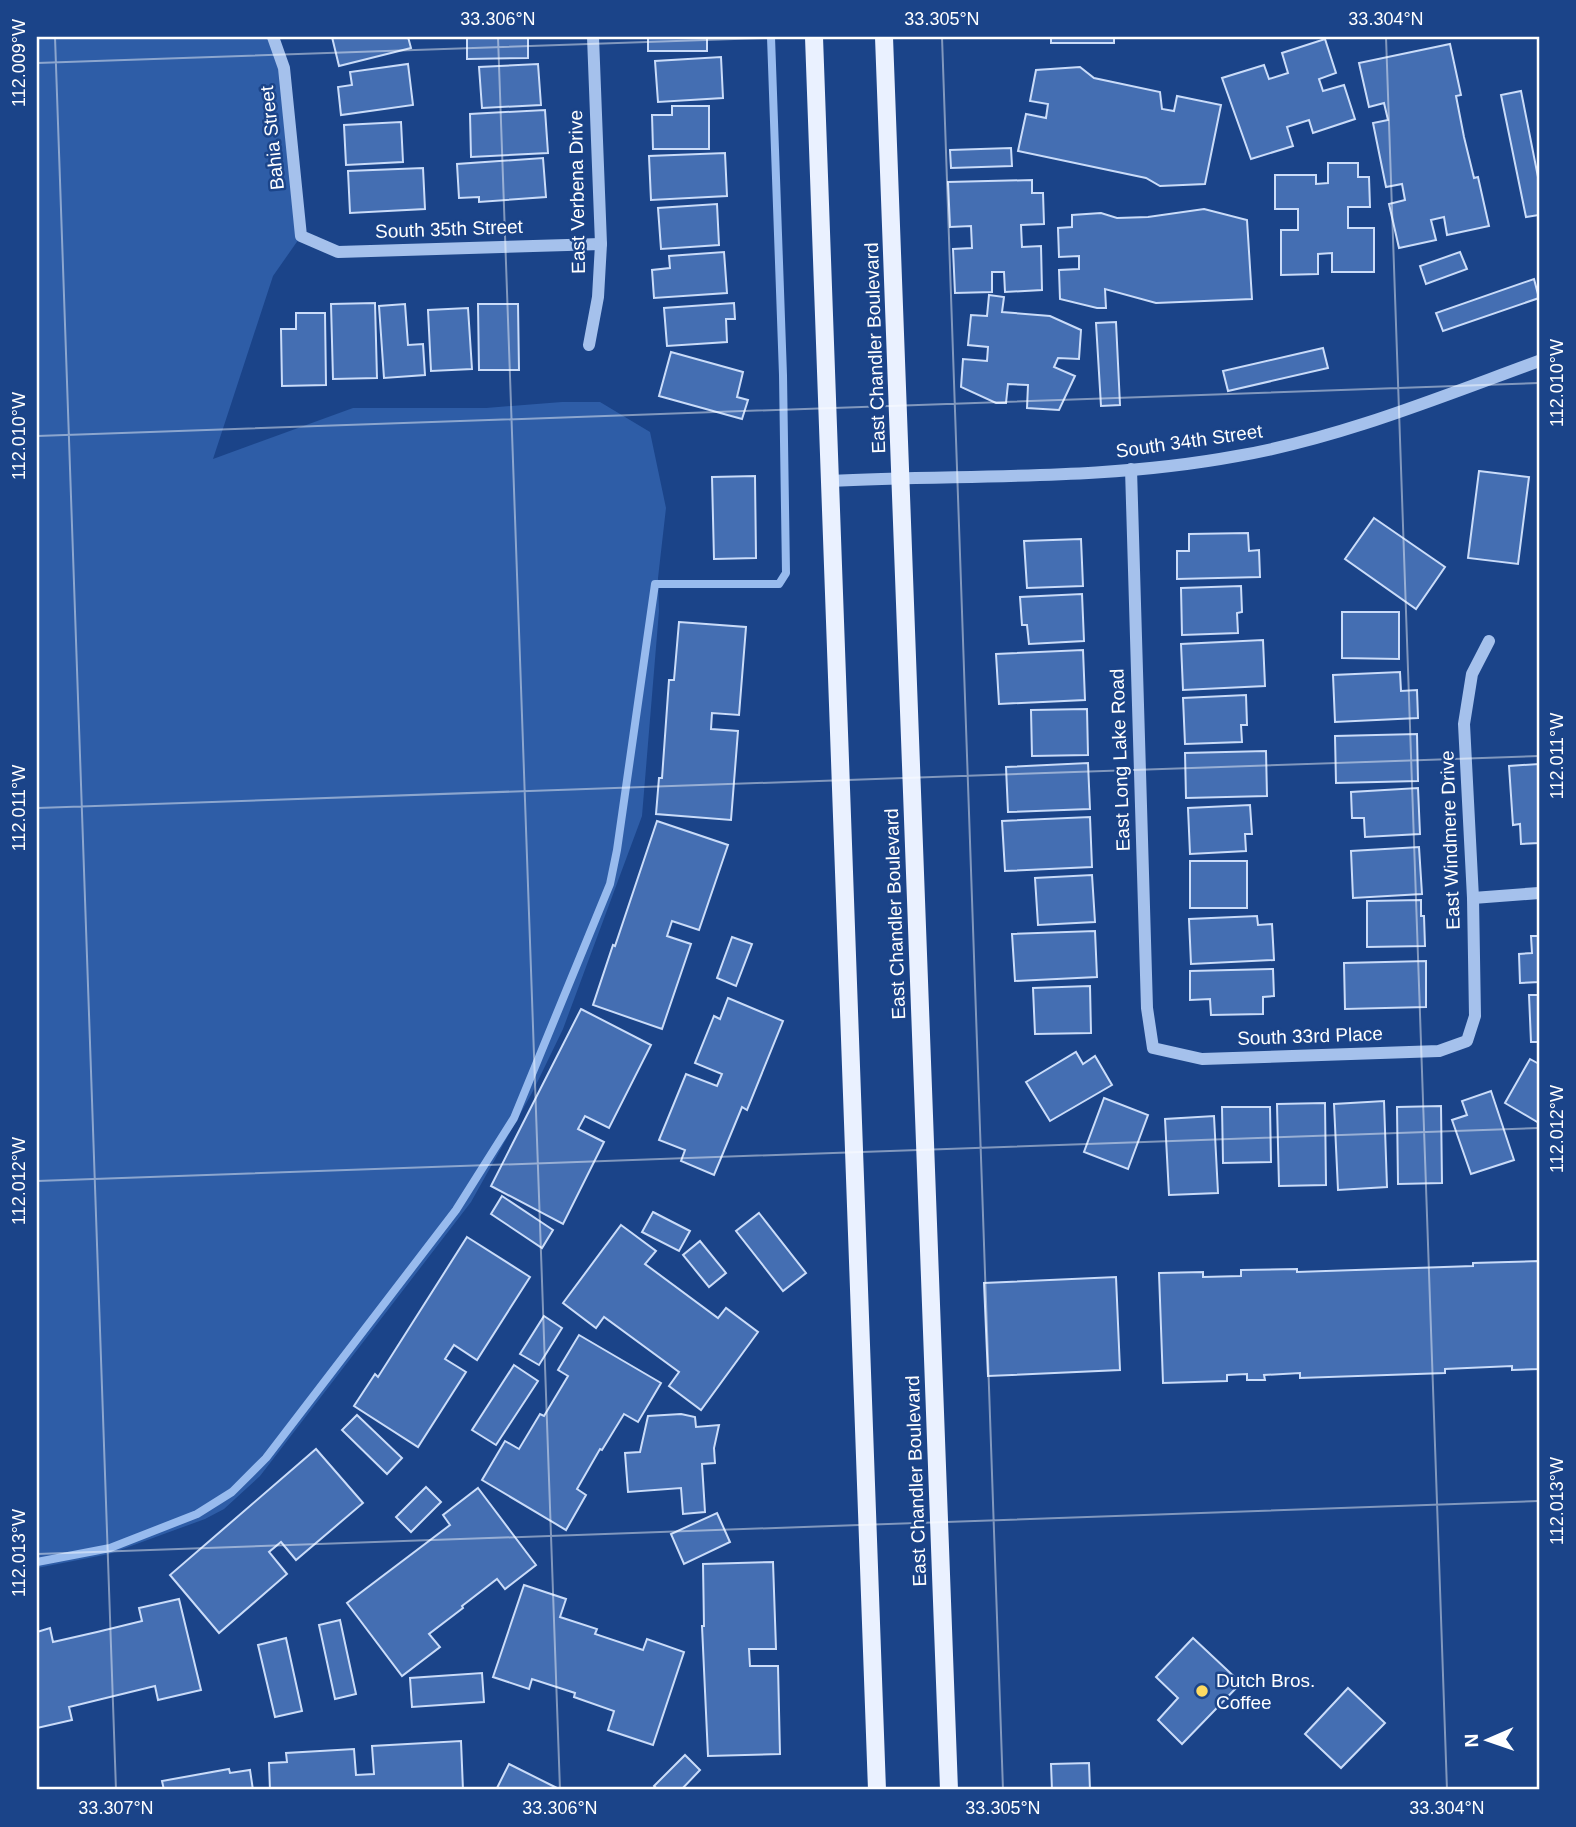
<svg xmlns="http://www.w3.org/2000/svg" width="1576" height="1827" font-family="Helvetica,sans-serif">
	<style>
		.green { fill: #2e5da7 }
		.lines { fill: none; stroke-linecap: round; stroke-linejoin: round }
		.stream { stroke: #98bbee; stroke-width: 8 }
		.building { fill: #446eb2; stroke: #cadcf9; stroke-width: 2 }
		.minor { stroke: #a5c1ec; stroke-width: 12 }
		.major { stroke: #eaf1ff; stroke-width: 18 }
		.ticks { fill: none; stroke: #fff; stroke-width: 2; stroke-opacity: 0.45 }
		.poi-dot { fill: #fdda62; stroke: #1b4489; stroke-width: 2.5 }
		.labels { text-anchor: middle; dominant-baseline: central; stroke-width: 5; stroke-linejoin: round; paint-order: stroke }
		.street-label { font-size: 19px; fill: #fff; stroke: #1b4489 }
		.poi-label { font-size: 19px; fill: #fff; stroke: #1b4489; text-anchor: start }
		.neatline { fill: none; stroke: #fff; stroke-width: 2.5 }
		.ticks-label { font-size: 18px; text-anchor: middle; fill: #fff }
	</style>
	<rect width="100%" height="100%" fill="#1b4489"/>
	<path class="green" d="M37,37H273L284,68L301,236L273,276L213,459L353,408H486L562,402H600L650,432L666,508L658,578L659,611L642,816L563,1029L533,1091L471,1202L260,1476L224,1509L205,1519L109,1554L37,1568Z"/>
	<g class="lines">
		<path class="stream" d="M37,1562L110,1548L197,1514L232,1492L266,1458L456,1210L514,1118L610,884L617,850L655,584H779L786,573L783,375L771,37"/>
	</g>
	<g class="building">
		<path d="M332,37H408L411,48L339,66Z"/>
		<path d="M467,37H528V58L467,59Z"/>
		<rect x="648" y="37" width="59" height="14"/>
		<rect x="1051" y="37" width="63" height="6"/>
		<path d="M1325,39L1336,73L1319,79L1323,91L1344,85L1355,119L1313,133L1309,120L1287,127L1293,146L1251,159L1222,78L1264,65L1269,79L1288,73L1282,53Z"/>
		<path d="M1450,44L1461,95L1456,96L1464,137L1474,178L1478,177L1489,226L1447,235L1444,217L1431,220L1436,240L1399,248L1389,204L1405,200L1402,184L1386,187L1373,123L1388,120L1384,103L1369,107L1359,63Z"/>
		<path d="M721,57L723,98L658,102L655,61Z"/>
		<path d="M408,64L413,105L341,115L338,87L352,85L350,72Z"/>
		<path d="M538,64L541,105L482,108L479,67Z"/>
		<path d="M1080,67L1094,78L1160,92L1162,109L1174,111L1177,96L1221,105L1205,184L1160,186L1146,178L1018,151L1026,114L1046,118L1048,104L1030,101L1036,70Z"/>
		<path d="M1521,91L1539,182V215L1526,217L1501,95Z"/>
		<path d="M672,106H709V149H653L652,115H672Z"/>
		<path d="M545,110L548,153L471,157L470,114Z"/>
		<path d="M401,122L403,162L346,165L344,125Z"/>
		<path d="M1011,148L1012,166L951,168L950,150Z"/>
		<path d="M725,153L727,196L651,200L649,156Z"/>
		<path d="M543,158L546,197L479,202V197L459,198L457,164Z"/>
		<path d="M1328,163H1358V177H1369L1370,207H1348V228H1374V272H1332V253L1318,254V274L1281,275V230H1298V209H1275V175H1316V184L1328,183Z"/>
		<path d="M423,168L425,209L350,213L348,171Z"/>
		<path d="M1032,180V193H1043L1044,224L1021,225L1022,247L1041,246L1042,290L1005,292L1004,272H992V292L955,293L953,249L972,248L971,226L950,227L948,182Z"/>
		<path d="M717,204L719,245L661,249L658,208Z"/>
		<path d="M1204,209L1247,220L1252,299L1156,303L1105,289L1106,308H1097L1060,299L1059,270L1079,269V256L1059,257L1058,228L1072,227V215L1101,213L1117,218L1148,217Z"/>
		<path d="M724,252L727,293L654,298L652,270L670,268L669,256Z"/>
		<path d="M1460,252L1467,269L1426,284L1420,266Z"/>
		<path d="M1534,279L1539,298L1443,331L1436,313Z"/>
		<path d="M989,295L1004,297L1002,312L1050,316L1081,330L1079,359L1058,358L1054,367L1075,376L1059,410L1027,408L1028,385L1008,384L1006,403H996L961,387L963,359L987,361L988,347L968,345L971,315L987,316Z"/>
		<path d="M375,303L377,378L333,379L331,304Z"/>
		<path d="M734,303L735,319H726L727,342L667,346L664,308Z"/>
		<path d="M405,304L408,345L423,344L425,375L384,378L379,306Z"/>
		<path d="M478,304H518L519,370H479Z"/>
		<path d="M468,308L472,369L431,371L428,310Z"/>
		<path d="M296,313H325L326,385L282,386L281,329H296Z"/>
		<path d="M1116,322L1120,405L1101,406L1096,323Z"/>
		<path d="M1323,348L1328,368L1228,391L1223,371Z"/>
		<path d="M671,352L743,372L737,397L748,400L742,419L659,396Z"/>
		<path d="M1479,471L1529,477L1518,564L1468,558Z"/>
		<path d="M755,476L756,558L714,559L712,477Z"/>
		<path d="M1374,518L1445,567L1416,609L1345,559Z"/>
		<path d="M1248,533L1249,551L1259,550L1260,577L1177,579V551H1189V534Z"/>
		<path d="M1081,539L1083,586L1027,588L1024,541Z"/>
		<path d="M1241,586L1242,612L1237,613L1238,633L1182,635L1181,588Z"/>
		<path d="M1082,594L1084,641L1029,644L1027,625H1022L1020,597Z"/>
		<path d="M1342,612H1399V659L1342,658Z"/>
		<path d="M679,622L746,627L739,715L712,713L711,729L738,731L731,820L656,814L659,778H662L669,680H674Z"/>
		<path d="M1263,640L1265,686L1183,690L1181,644Z"/>
		<path d="M1083,650L1085,700L999,704L996,654Z"/>
		<path d="M1400,672L1401,691L1417,690L1418,718L1335,722L1333,675Z"/>
		<path d="M1246,695L1247,725H1241L1242,742L1185,744L1183,698Z"/>
		<path d="M1087,709L1088,755L1032,756L1031,710Z"/>
		<path d="M1417,734L1418,781L1336,783L1335,736Z"/>
		<path d="M1266,751L1267,796L1186,798L1185,753Z"/>
		<path d="M1088,763L1090,809L1008,812L1006,767Z"/>
		<path d="M1539,764V843L1521,844L1520,824L1513,825L1509,766Z"/>
		<path d="M1418,788L1420,834L1365,837L1364,818H1352L1351,792Z"/>
		<path d="M1250,805L1252,834H1245L1246,851L1190,854L1188,808Z"/>
		<path d="M1090,817L1092,867L1005,871L1002,821Z"/>
		<path d="M657,821L728,845L699,930L672,921L667,936L691,944L662,1029L593,1005L613,945L615,946Z"/>
		<path d="M1419,847L1422,894L1353,898L1351,851Z"/>
		<rect x="1190" y="861" width="57" height="47"/>
		<path d="M1092,875L1095,922L1038,925L1035,878Z"/>
		<path d="M1421,900V916H1424L1425,946L1367,947V901Z"/>
		<path d="M1257,916L1258,925L1272,924L1274,960L1191,964L1189,919Z"/>
		<path d="M1095,931L1097,977L1015,981L1012,934Z"/>
		<path d="M1531,936H1539V982L1520,983L1519,954L1532,953Z"/>
		<path d="M732,937L752,944L736,986L717,978Z"/>
		<path d="M1426,961V1007L1345,1009L1344,963Z"/>
		<path d="M1273,969L1274,996L1263,997V1014L1211,1015L1210,999L1190,1000V971Z"/>
		<path d="M1090,986L1091,1033L1035,1034L1033,988Z"/>
		<path d="M1529,995H1539V1042H1531Z"/>
		<path d="M728,998L783,1021L747,1110L742,1107L714,1175L681,1161L685,1150L659,1140L686,1074L717,1086L722,1074L695,1063L714,1016L720,1019Z"/>
		<path d="M581,1009L651,1045L609,1128L585,1116L578,1129L604,1142L563,1224L491,1186Z"/>
		<path d="M1076,1052L1083,1064L1095,1056L1112,1085L1050,1121L1026,1082Z"/>
		<path d="M1530,1059L1539,1064V1123L1505,1103Z"/>
		<path d="M1491,1091L1514,1160L1471,1174L1452,1120L1467,1115L1462,1101Z"/>
		<path d="M1104,1098L1148,1115L1128,1169L1084,1152Z"/>
		<path d="M1384,1101L1387,1187L1338,1190L1334,1104Z"/>
		<path d="M1325,1103L1326,1185L1279,1186L1277,1104Z"/>
		<path d="M1441,1106L1442,1183L1398,1184L1397,1107Z"/>
		<path d="M1222,1107H1270L1271,1162L1223,1163Z"/>
		<path d="M1214,1116L1218,1193L1169,1195L1165,1119Z"/>
		<path d="M502,1196L553,1230L542,1248L491,1214Z"/>
		<path d="M653,1212L690,1231L679,1251L642,1232Z"/>
		<path d="M759,1213L806,1273L783,1291L736,1231Z"/>
		<path d="M621,1225L656,1251L645,1264L718,1318L726,1308L758,1332L701,1410L669,1386L679,1372L604,1317L596,1328L563,1303Z"/>
		<path d="M467,1237L530,1277L477,1360L454,1345L445,1359L466,1372L418,1447L354,1406L375,1374L378,1377Z"/>
		<path d="M700,1241L726,1273L709,1287L683,1255Z"/>
		<path d="M1539,1261V1369L1512,1370V1366L1445,1369V1373L1300,1378V1373L1264,1375L1265,1380H1247V1374L1227,1375V1381L1163,1383L1159,1273L1203,1272V1277L1241,1276V1270L1297,1269V1272L1473,1266V1263Z"/>
		<path d="M1116,1277L1120,1370L988,1376L984,1283Z"/>
		<path d="M544,1316L562,1328L539,1365L520,1354Z"/>
		<path d="M579,1335L661,1383L638,1422L624,1414L602,1450L600,1449L577,1489L586,1495L566,1530L482,1480L505,1441L519,1449L540,1414L544,1416L568,1376L558,1370Z"/>
		<path d="M514,1365L538,1381L496,1445L472,1430Z"/>
		<path d="M681,1414L695,1417L696,1427L719,1425L714,1448L715,1463L702,1464L705,1512L683,1514L681,1488L628,1492L625,1453L640,1452L648,1416Z"/>
		<path d="M357,1415L402,1458L387,1474L342,1430Z"/>
		<path d="M316,1449L363,1503L296,1560L281,1542L269,1552L287,1574L219,1633L170,1575Z"/>
		<path d="M426,1487L441,1502L411,1532L396,1517Z"/>
		<path d="M478,1488L536,1565L505,1589L497,1579L462,1606L463,1608L429,1634L440,1647L402,1676L347,1603L450,1525L443,1515Z"/>
		<path d="M717,1513L730,1542L684,1564L671,1534Z"/>
		<path d="M773,1562L776,1649H749L750,1666H778L780,1754L708,1756L702,1626H704L703,1564Z"/>
		<path d="M524,1585L566,1599L560,1617L597,1629L595,1634L643,1650L647,1639L684,1652L653,1745L608,1730L614,1711L574,1697L575,1693L532,1679L529,1689L493,1677Z"/>
		<path d="M179,1599L201,1690L158,1700L155,1686L69,1707L72,1720L37,1728V1632L50,1628L53,1642L97,1632L142,1621L139,1608Z"/>
		<path d="M340,1620L356,1694L335,1699L319,1625Z"/>
		<path d="M286,1638L302,1711L275,1717L258,1645Z"/>
		<path d="M1193,1638L1241,1683L1182,1744L1158,1720L1178,1698L1156,1677Z"/>
		<path d="M482,1673L484,1702L412,1707L410,1678Z"/>
		<path d="M1348,1688L1385,1723L1341,1768L1305,1734Z"/>
		<path d="M461,1741L463,1790H270L269,1763L287,1762L286,1753L354,1749L356,1775L374,1774L372,1746Z"/>
		<path d="M685,1755L700,1770L681,1790H658L654,1786Z"/>
		<path d="M1089,1763L1090,1790H1052L1051,1764Z"/>
		<path d="M509,1764L561,1790H496Z"/>
		<path d="M229,1769L230,1773L250,1770L253,1790H164L162,1781Z"/>
	</g>
	<g class="lines">
		<g class="minor">
			<path d="M273,37L284,68L301,236L338,252L601,244"/>
			<path d="M589,345L598,297L601,244L593,37"/>
			<path d="M1131,469L1147,1008L1153,1048L1202,1059L1439,1051L1467,1041L1475,1016L1473,898L1464,724L1472,674L1489,641"/>
			<path d="M830,481C966,474 1103,481 1237,456C1341,438 1440,397 1539,361"/>
			<path d="M1473,898L1539,893"/>
		</g>
		<g class="major">
			<path d="M814,37L877,1790"/>
			<path d="M884,37L949,1790"/>
		</g>
	</g>
	<path class="ticks" d="M55,37L116,1790M498,37L560,1790M942,37L1003,1790M1386,37L1447,1790M37,63L792,37M37,436L1539,383M37,808L1539,756M37,1181L1539,1128M37,1554L1539,1501"/>
	<circle class="poi-dot" cx="1202" cy="1691" r="7"/>
	<g class="labels">
		<g class="street-label">
			<text transform="translate(272 138) rotate(-96)">Bahia Street</text>
			<text transform="translate(577 192) rotate(-91)">East Verbena Drive</text>
			<text transform="translate(449 229) rotate(-2)">South 35th Street</text>
			<text transform="translate(875 348) rotate(-92)">East Chandler Boulevard</text>
			<text transform="translate(1189 441) rotate(-8)">South 34th Street</text>
			<text transform="translate(1120 760) rotate(-92)">East Long Lake Road</text>
			<text transform="translate(1450 840) rotate(-92)">East Windmere Drive</text>
			<text transform="translate(895 914) rotate(-92)">East Chandler Boulevard</text>
			<text transform="translate(1310 1036) rotate(-2)">South 33rd Place</text>
			<text transform="translate(916 1481) rotate(-92)">East Chandler Boulevard</text>
		</g>
		<g class="poi-label">
			<text x="1216" y="1680">Dutch Bros.<tspan x="1216" dy="22">Coffee</tspan></text>
		</g>
	</g>
	<rect width="1576" height="1827" fill="none" stroke="#1b4489" stroke-width="77"/>
	<g transform="translate(1488 1740) rotate(268)" stroke="#1b4489" stroke-width="5" paint-order="stroke">
	<path d="M0-5L12 26L0 18L-12 26Z" fill="#ffffff"/>
	<text y="-10" font-size="19" font-weight="bold" text-anchor="middle" fill="#ffffff">N</text>
	</g>
	<rect x="38" y="38" width="1500" height="1750" class="neatline"/>
	<g class="ticks-label">
		<text x="498" y="25">33.306°N</text>
		<text x="942" y="25">33.305°N</text>
		<text x="1386" y="25">33.304°N</text>
		<text transform="translate(19 63) rotate(-90)" y="6">112.009°W</text>
		<text transform="translate(1557 383) rotate(-90)" y="6">112.010°W</text>
		<text transform="translate(19 436) rotate(-90)" y="6">112.010°W</text>
		<text transform="translate(1557 756) rotate(-90)" y="6">112.011°W</text>
		<text transform="translate(19 808) rotate(-90)" y="6">112.011°W</text>
		<text transform="translate(1557 1129) rotate(-90)" y="6">112.012°W</text>
		<text transform="translate(19 1181) rotate(-90)" y="6">112.012°W</text>
		<text transform="translate(1557 1501) rotate(-90)" y="6">112.013°W</text>
		<text transform="translate(19 1553) rotate(-90)" y="6">112.013°W</text>
		<text x="116" y="1814">33.307°N</text>
		<text x="560" y="1814">33.306°N</text>
		<text x="1003" y="1814">33.305°N</text>
		<text x="1447" y="1814">33.304°N</text>
	</g>
</svg>
